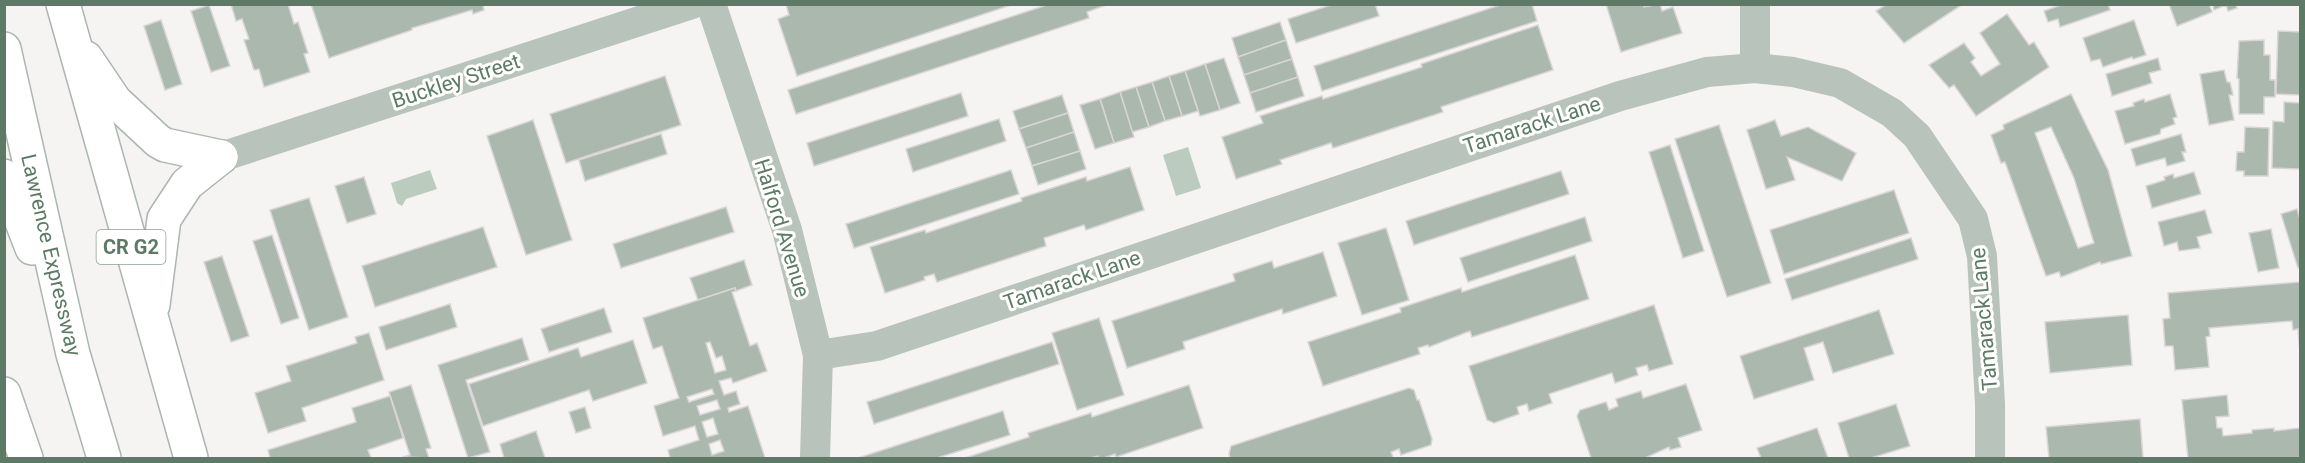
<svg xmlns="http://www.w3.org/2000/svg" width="2305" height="463" font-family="Roboto,sans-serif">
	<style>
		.water { fill: #bbccbe }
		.building { fill: #aab8ae; stroke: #d8d5d6; stroke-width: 1.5; fill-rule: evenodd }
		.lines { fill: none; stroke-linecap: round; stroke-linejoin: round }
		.secondary-casing { stroke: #aab8af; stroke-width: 36 }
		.highway-casing { stroke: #acb6b0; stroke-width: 36 }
		.street { stroke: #b8c3bb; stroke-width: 30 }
		.secondary { stroke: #fff; stroke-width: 33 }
		.highway { stroke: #fff; stroke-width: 33 }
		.labels { text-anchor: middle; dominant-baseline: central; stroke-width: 6; stroke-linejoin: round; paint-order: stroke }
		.shield { fill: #fff; stroke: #8da294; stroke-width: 1.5 }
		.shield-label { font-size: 20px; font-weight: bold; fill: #5c7a66 }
		.street-label { font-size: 21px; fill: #5c7a66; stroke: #fff }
	</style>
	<rect width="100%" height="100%" fill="#f6f3f3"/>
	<g class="water">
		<path d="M1188,147L1201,188L1176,196L1163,155Z"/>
		<path d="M430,170L437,189L406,199L402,206L397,203L391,183Z"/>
	</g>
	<g class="building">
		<path d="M231,4H288L294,24L298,22L308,53L304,54L310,72L264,87L259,69L254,70L244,40L249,39L242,19L236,21Z"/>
		<path d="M311,4H486L483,6L484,10L473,14L472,10L429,23L412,28V30L329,58Z"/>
		<path d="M786,4H1014L797,76L778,19L789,15Z"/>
		<path d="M1050,4H1109L1087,12L1089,18L796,114L788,90Z"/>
		<path d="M1334,4H1375L1379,16L1296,43L1288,19Z"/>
		<path d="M1503,4H1532L1537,21L1322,91L1314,66Z"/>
		<path d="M1606,4H1643L1644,7L1660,4L1662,11L1673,7L1682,33L1621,52Z"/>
		<path d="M1887,4H1963L1904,43L1876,11Z"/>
		<path d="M2064,4H2108L2110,10L2060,27L2058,19L2048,22L2044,11Z"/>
		<path d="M2169,4H2209L2212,12L2177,26Z"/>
		<path d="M2213,4H2235L2237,8L2228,11L2226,5L2214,10Z"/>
		<path d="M209,5L230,66L211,72L191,11Z"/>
		<path d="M2007,14L2029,45L2034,42L2049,67L1976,116L1954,85L1949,88L1929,65L1964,43L1975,58L1971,62L1981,76L2000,64L1980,33Z"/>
		<path d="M161,20L182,84L165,90L144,26Z"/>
		<path d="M2134,20L2146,55L2133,59L2132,57L2103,67L2100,59L2091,61L2083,38Z"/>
		<path d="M1280,22L1286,40L1238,57L1232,38Z"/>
		<path d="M1538,25L1553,70L1441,107L1443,112L1333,148L1331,143L1280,160L1282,164L1236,179L1222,137L1263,123L1260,116L1322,96L1323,99L1422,67L1421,64Z"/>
		<path d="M2278,31L2300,32V95L2276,94Z"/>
		<path d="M1286,40L1292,59L1244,75L1238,57Z"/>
		<path d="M2264,40V55H2270V80H2275V97H2264V114H2239V79L2237,78L2239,41Z"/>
		<path d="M1224,58L1240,103L1220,110L1205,64Z"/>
		<path d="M2158,58L2161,70L2149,73L2152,83L2112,96L2106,74Z"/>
		<path d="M1292,59L1298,77L1250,93L1244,75Z"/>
		<path d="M1205,64L1220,110L1200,116L1185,71Z"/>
		<path d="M2224,70L2227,82H2230L2233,95H2229L2234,120L2209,125L2200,74Z"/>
		<path d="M1185,71L1198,111L1182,116L1169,76Z"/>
		<path d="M665,76L681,125L566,163L550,114Z"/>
		<path d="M1169,76L1182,116L1165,121L1152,82Z"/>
		<path d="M1298,77L1304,96L1256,112L1250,93Z"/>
		<path d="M1152,82L1165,121L1149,127L1136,87Z"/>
		<path d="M1136,87L1149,127L1132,132L1120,92Z"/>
		<path d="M1120,92L1134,137L1114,143L1100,99Z"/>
		<path d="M961,93L968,116L814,166L807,143Z"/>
		<path d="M2071,94L2108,170L2132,256L2101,264L2100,262L2061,277L2059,272L2046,276L2005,162L2001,163L1991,135L2004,129L2003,125ZM2051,127L2074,178L2094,243L2078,248L2035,133Z"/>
		<path d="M2170,94L2177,117L2173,118L2175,124L2161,129L2160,134L2125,144L2115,111L2134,106L2133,103L2144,99L2145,102Z"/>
		<path d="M1062,95L1068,113L1019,129L1013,111Z"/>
		<path d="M1100,99L1114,143L1095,149L1080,105Z"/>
		<path d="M2284,102L2300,103V169L2272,168L2273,121L2284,122Z"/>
		<path d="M1068,113L1074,132L1026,148L1019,129Z"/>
		<path d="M999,119L1006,141L913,172L906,149Z"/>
		<path d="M533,120L572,240L526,255L487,136Z"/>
		<path d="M1775,120L1781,136L1808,127L1856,153L1842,181L1787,157L1795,180L1766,189L1747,130Z"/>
		<path d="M1719,125L1771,283L1727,297L1675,139Z"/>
		<path d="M2245,127L2269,128L2268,176H2244V171H2236L2237,152H2244Z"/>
		<path d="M1074,132L1080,151L1032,166L1026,148Z"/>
		<path d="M661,134L667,154L585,181L579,160Z"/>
		<path d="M2181,134L2186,152H2182L2185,161L2167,166L2165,158L2136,166L2131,149Z"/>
		<path d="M1670,145L1704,251L1683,258L1649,152Z"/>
		<path d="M1080,151L1086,169L1038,185L1032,166Z"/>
		<path d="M1130,167L1144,210L1086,230L1084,225L1044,238L1046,246L937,282L934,274L924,277L925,280L885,293L870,247L925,230L926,233L1022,201L1021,198L1086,177L1087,181Z"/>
		<path d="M1011,170L1019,194L854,248L846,224Z"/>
		<path d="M1561,171L1569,194L1414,245L1406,221Z"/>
		<path d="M2194,172L2201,194L2152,208L2146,186L2165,180L2164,177L2173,174L2174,178Z"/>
		<path d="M364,177L376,214L347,223L335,186Z"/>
		<path d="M1894,190L1909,233L1784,274L1770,230Z"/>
		<path d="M309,198L348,317L309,330L270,210Z"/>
		<path d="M726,207L734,232L621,268L613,244Z"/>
		<path d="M2297,209L2299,216L2300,215V267L2298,268L2281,214Z"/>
		<path d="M2205,210L2212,233L2197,237L2200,248L2179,251L2177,242L2164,246L2158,222Z"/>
		<path d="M1585,217L1592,241L1468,282L1460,258Z"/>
		<path d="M483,227L497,267L375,307L362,266Z"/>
		<path d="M1386,228L1409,300L1362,315L1338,243Z"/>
		<path d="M2271,229L2279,268L2258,272L2249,233Z"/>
		<path d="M272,235L299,318L281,324L253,241Z"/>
		<path d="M1911,238L1918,259L1792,300L1785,279Z"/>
		<path d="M1323,252L1337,296L1283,314L1282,309L1183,342L1185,349L1127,368L1112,321L1235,281L1233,274L1272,261L1274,268Z"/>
		<path d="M1575,255L1589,299L1472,337L1470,331L1429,347L1428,345L1418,348L1420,354L1323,386L1308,342L1401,312L1400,308L1461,288L1462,292Z"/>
		<path d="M222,256L249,336L231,342L204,262Z"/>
		<path d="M744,260L752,285L736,291L735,288L698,300L690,278Z"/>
		<path d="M2300,282V353L2298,329L2293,330L2292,321L2209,328L2210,336L2206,337L2209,367L2175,370L2173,346H2165L2163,319L2170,318L2168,293Z"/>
		<path d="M735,288L736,291L732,292L750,346L757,343L767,371L733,383L731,378L719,381L724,395L736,391L740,404L728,408L729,412L748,406L765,458H670L668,450L699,440L695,426L663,436L654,406L679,398L662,346L653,349L643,318ZM710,342L716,358L722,356L726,370L715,373L706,343ZM712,389L714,394L689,402L687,397ZM717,400L720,409L700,415L697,406ZM713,418L718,434L707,437L702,422ZM720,440L724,451L712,455L709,444Z"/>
		<path d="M450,304L457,327L386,350L379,327Z"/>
		<path d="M1654,305L1673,364L1649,371L1647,365L1636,368L1638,375L1615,383L1612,373L1549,394L1552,403L1529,411L1527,404L1517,407L1519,414L1494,423L1487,420L1469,366Z"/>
		<path d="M604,308L612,332L549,352L541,329Z"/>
		<path d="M1879,310L1894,354L1833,373L1823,342L1804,348L1814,380L1754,399L1740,356Z"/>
		<path d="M2128,315L2132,365L2050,373L2045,322Z"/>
		<path d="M1099,318L1124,395L1077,410L1052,333Z"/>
		<path d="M369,333L384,380L302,408L306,421L268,433L255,393L291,381L286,366L357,343L355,337Z"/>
		<path d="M522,338L529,360L466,380L490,452L468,458L438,365Z"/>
		<path d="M633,340L647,383L593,401L589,390L483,426L469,384L578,348L581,357Z"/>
		<path d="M1052,342L1059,364L874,424L867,402Z"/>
		<path d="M1686,384L1702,430L1678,438L1681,447L1670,450L1669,447L1645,458H1591L1577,416L1580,410L1606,402L1609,410L1618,406L1616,399L1641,391L1643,398Z"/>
		<path d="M411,385L431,448L426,449L429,458L403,457L410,455L389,392Z"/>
		<path d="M1189,385L1203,428L1116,457L1115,454L1104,458H1099L1098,456L1090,458H965L1029,437L1028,433L1091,413L1092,417Z"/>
		<path d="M1409,388L1414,390L1417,400H1419L1432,439L1431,445L1401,455L1399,449L1391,452L1393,457L1390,458H1230L1229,454L1231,446Z"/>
		<path d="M2227,395L2229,416L2216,417L2217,428H2222L2223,436L2252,433V430L2274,428V431L2300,428V458H2188L2182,400Z"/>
		<path d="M390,396L403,438L368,450L371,458H270L268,450L356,422L352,408Z"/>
		<path d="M1896,404L1910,446L1871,458H1849L1838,423Z"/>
		<path d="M585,407L591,428L576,433L569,412Z"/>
		<path d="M1003,411L1010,435L937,458H858Z"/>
		<path d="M2140,419L2143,458H2049L2046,427Z"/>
		<path d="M1817,428L1828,458H1761L1757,448Z"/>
		<path d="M536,431L545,458H504L500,444Z"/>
	</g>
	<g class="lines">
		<g class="secondary-casing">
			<path id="secondary" d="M4,394L26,458"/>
		</g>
		<g class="highway-casing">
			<g id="highway">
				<path d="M63,4L191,458"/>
				<path d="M4,49L73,354L104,458"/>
				<path d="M86,58L115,101L158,141L165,145L221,157"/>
				<path d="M4,176L32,248"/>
				<path d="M153,305L164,219L187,184L221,157"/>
			</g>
		</g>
		<g class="street">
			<path d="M711,4L787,230L818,355L815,458"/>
			<path d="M1755,4V68"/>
			<path d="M221,157L692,4"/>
			<path d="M818,355L877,346L1620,96L1707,72L1755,68L1793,72L1840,83L1892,113L1917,136L1973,219L1982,256L1990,404V458"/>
		</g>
		<use href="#secondary" class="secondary"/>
		<use href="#highway" class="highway"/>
	</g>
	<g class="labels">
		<rect class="shield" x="96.5" y="230" width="69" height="34" rx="4.5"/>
		<g class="shield-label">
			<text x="131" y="247">CR G2</text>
		</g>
		<g class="street-label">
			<text transform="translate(456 81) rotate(-18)">Buckley Street</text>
			<text transform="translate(1532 125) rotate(-18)">Tamarack Lane</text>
			<text transform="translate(782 228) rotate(73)">Halford Avenue</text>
			<text transform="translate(51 255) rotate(77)">Lawrence Expressway</text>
			<text transform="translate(1072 280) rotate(-19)">Tamarack Lane</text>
			<text transform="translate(1984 319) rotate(-95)">Tamarack Lane</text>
		</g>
	</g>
	<rect width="2305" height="463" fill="none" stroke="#5c7a66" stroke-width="12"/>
</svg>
